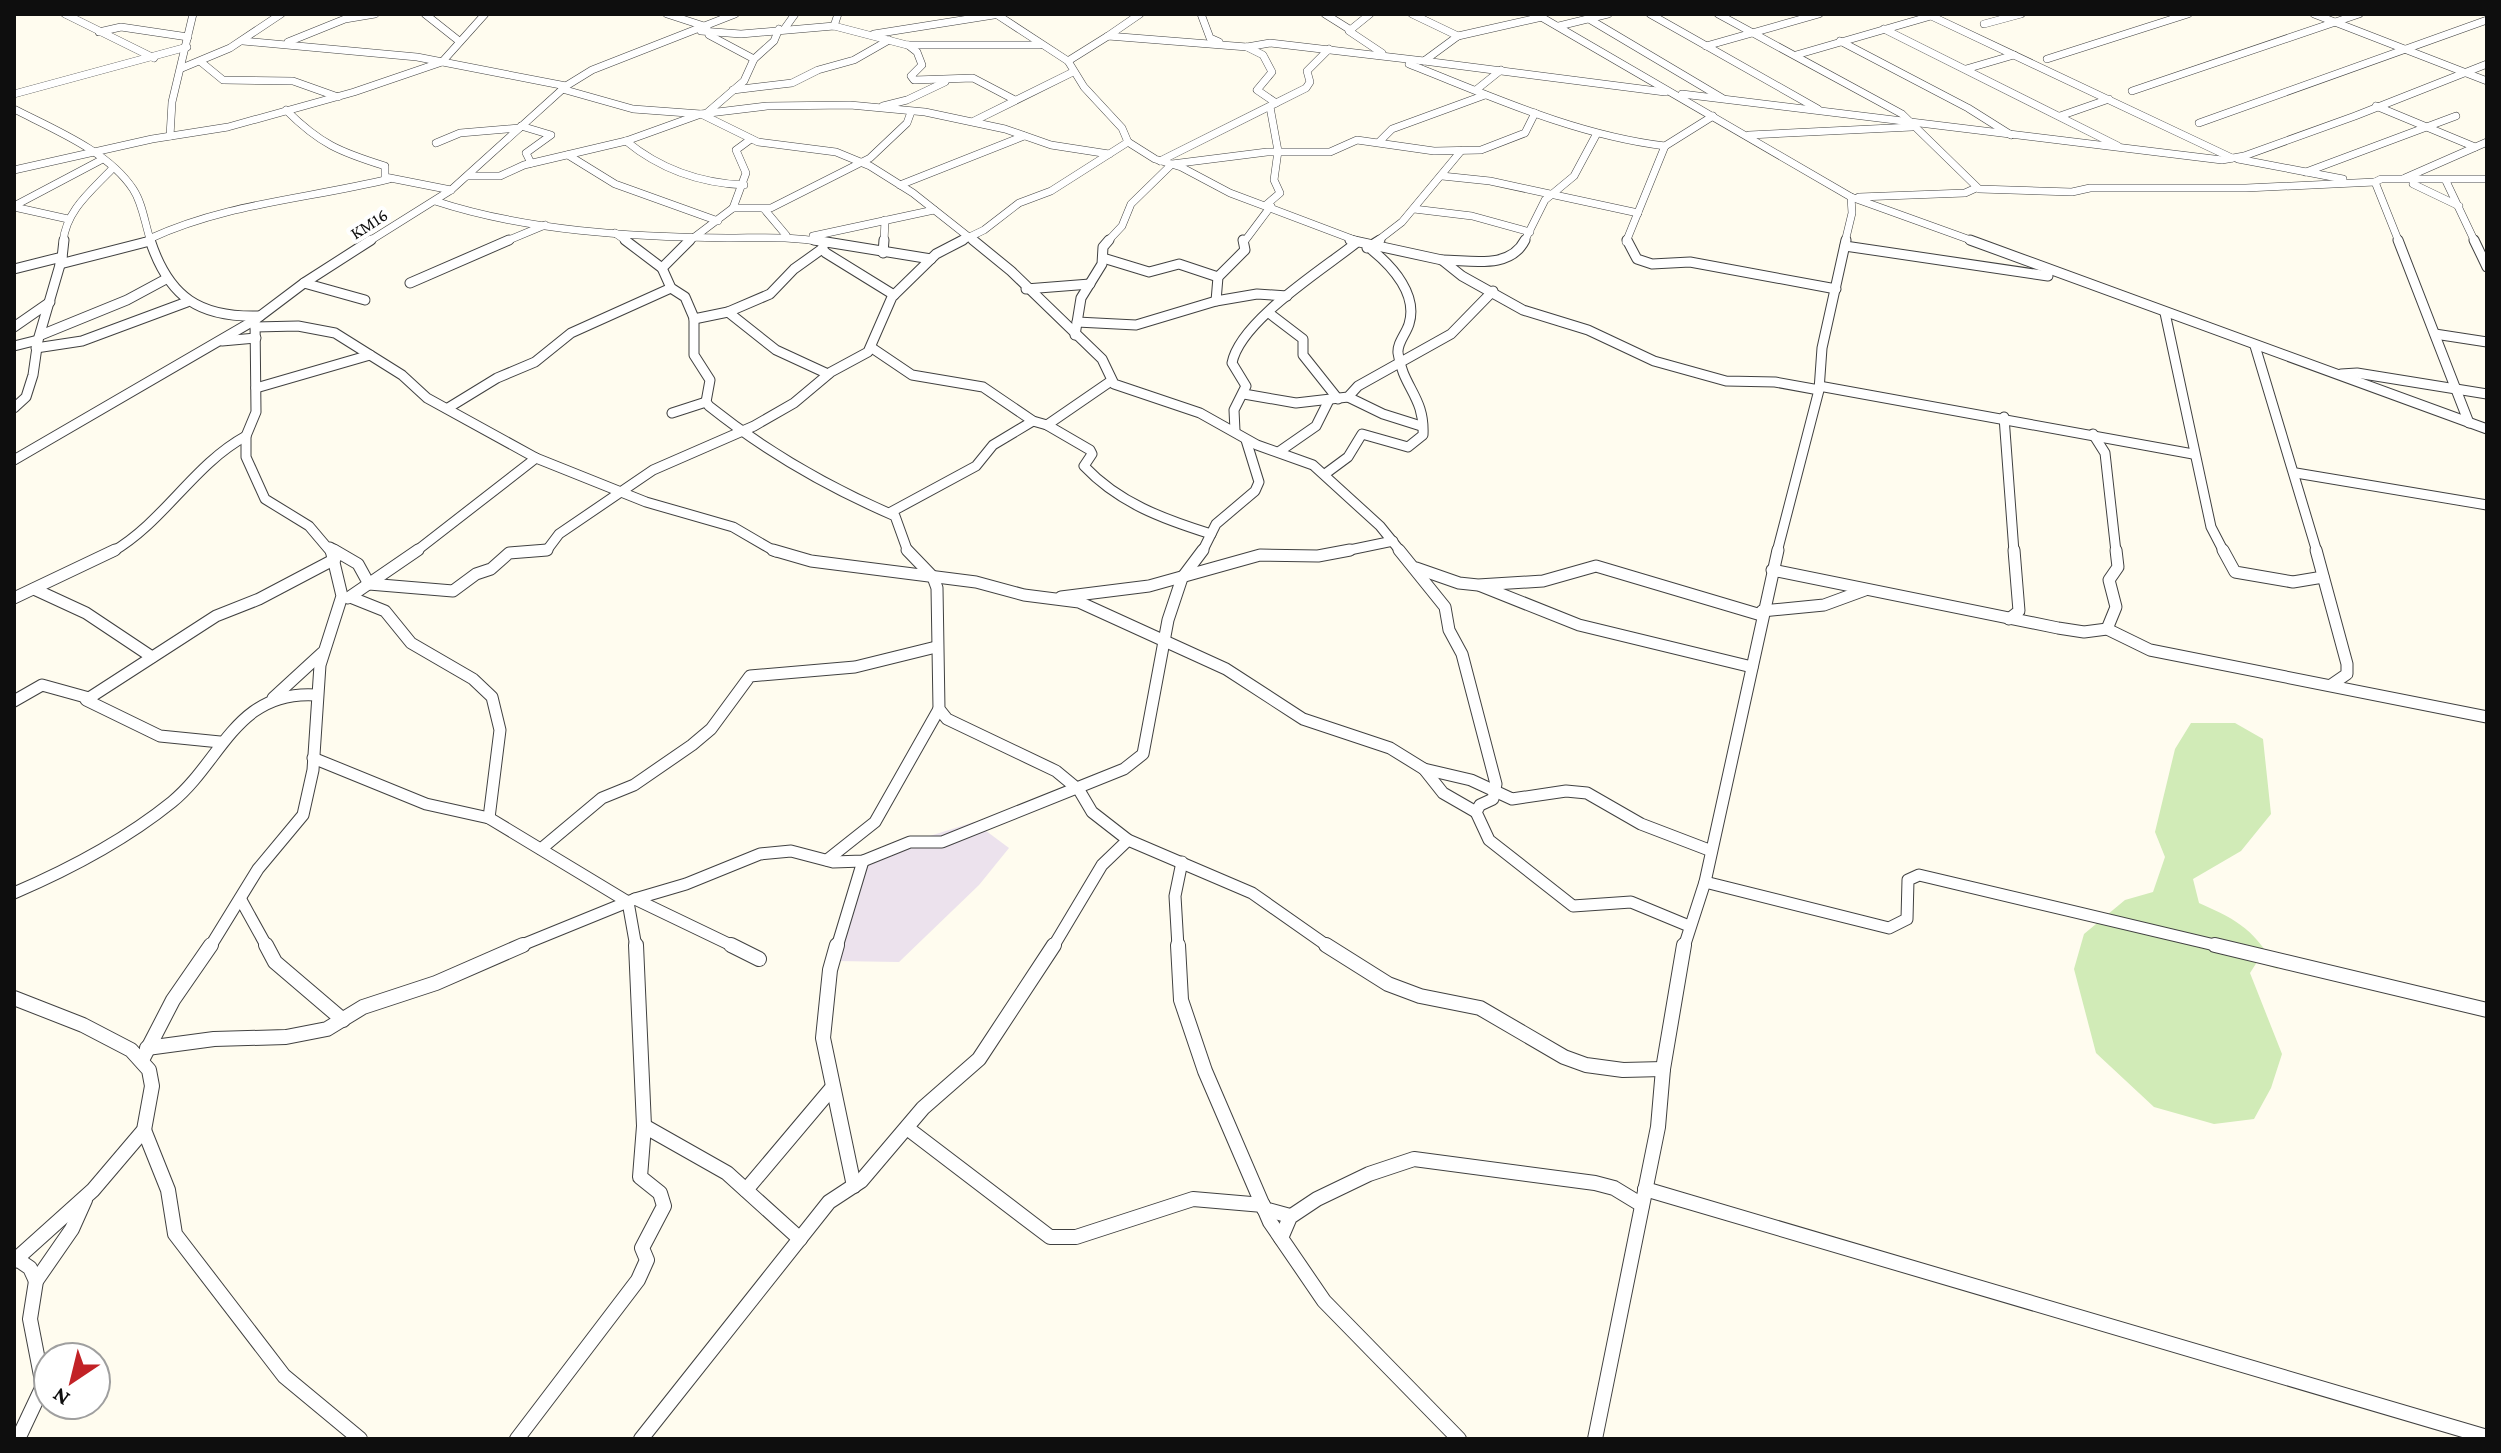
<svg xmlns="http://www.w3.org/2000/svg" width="2501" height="1453" font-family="'Crimson Pro',serif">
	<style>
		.industrial { fill: #ece2ed }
		.green { fill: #d1ebb7 }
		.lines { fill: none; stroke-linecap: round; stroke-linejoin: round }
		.minor-far3-casing { stroke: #414141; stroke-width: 8 }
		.minor-far2-casing { stroke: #414141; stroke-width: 11 }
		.minor-far1-casing { stroke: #414141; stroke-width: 13 }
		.minor-casing { stroke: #414141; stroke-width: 16 }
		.minor-far3 { stroke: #fff; stroke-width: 7 }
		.minor-far2 { stroke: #fff; stroke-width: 9 }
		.minor-far1 { stroke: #fff; stroke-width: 11 }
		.minor { stroke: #fff; stroke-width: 14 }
		.labels { text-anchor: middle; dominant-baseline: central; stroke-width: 8; stroke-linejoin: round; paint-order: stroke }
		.far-street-label { font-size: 18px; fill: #0e0e0e; stroke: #fff }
	</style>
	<rect width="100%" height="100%" fill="#fffcef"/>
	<path class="industrial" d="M974,822L1009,848L979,885L899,962L836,961L868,862L911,842Z"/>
	<path class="green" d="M2191,723H2235L2263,739L2271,814L2241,851L2193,879L2199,903C2242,922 2253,930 2278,969L2257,962L2250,973L2282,1054L2271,1088L2254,1119L2214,1124L2154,1107L2096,1053L2074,969L2084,934L2125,900L2153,892L2165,857L2155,832L2175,749Z"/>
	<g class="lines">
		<g class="minor-far3-casing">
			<g id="minor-far3">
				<path d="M65,14L154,58"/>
				<path d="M425,14L459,41"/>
				<path d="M667,14L707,27"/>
				<path d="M996,14L1068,61L1084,87L1122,128L1128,142L1155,159L1181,167L1230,193L1360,242"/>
				<path d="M1201,14L1210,38L1219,42"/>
				<path d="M1325,14L1349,29"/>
				<path d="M1370,14L1349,31L1382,53"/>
				<path d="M1412,14L1458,36"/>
				<path d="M1536,14L1851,197L1852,213L1845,242"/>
				<path d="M1650,14L1818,109"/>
				<path d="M1718,14L1902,114L1979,189L2072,192L2090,188H2246L2375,182"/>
				<path d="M1927,14L2232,158"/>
				<path d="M2314,14L2487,81"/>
				<path d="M1589,19L1722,98"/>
				<path d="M1984,24L2021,14"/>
				<path d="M834,26L838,14"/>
				<path d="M1559,26L1608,14"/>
				<path d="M785,28L795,14"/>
				<path d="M1884,29L2118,146"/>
				<path d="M701,31L741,34L834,26L907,45H1040"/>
				<path d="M99,32L121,27L188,37"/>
				<path d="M874,34L1000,14"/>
				<path d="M709,35L754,59"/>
				<path d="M1108,36L1140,14"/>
				<path d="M243,41L417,57L566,86"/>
				<path d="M1840,41L1968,108L2011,135"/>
				<path d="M288,42L345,19L375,14"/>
				<path d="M908,45L917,52L922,65L911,76L914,80L973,78L1015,100"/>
				<path d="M1706,46L1819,14"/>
				<path d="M1247,47L1263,55L1272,72L1257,90L1276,103"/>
				<path d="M1796,55L1931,16"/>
				<path d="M2047,59L2188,14"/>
				<path d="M1068,61L1108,36L1247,47L1270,43L1424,61L1458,36L1542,17"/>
				<path d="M1424,61L1665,92"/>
				<path d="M201,62L223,80L293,81L338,97"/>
				<path d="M1409,64C1493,97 1575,135 1665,146"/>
				<path d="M182,68L230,48L281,14"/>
				<path d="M1966,69L2014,55"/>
				<path d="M562,89L633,109L701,114L758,142L836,152L870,166L913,193L975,242"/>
				<path d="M733,90L792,83L818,70L854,60L889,40"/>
				<path d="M1476,90L1501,70"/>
				<path d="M2132,91L2359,14"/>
				<path d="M14,94L187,47"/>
				<path d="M1682,94L2222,160L2244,156L2355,116L2487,64"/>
				<path d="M883,106L907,100L945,82"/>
				<path d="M2376,106L2475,147"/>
				<path d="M14,109C53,129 108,151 133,189C143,204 145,225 151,242"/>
				<path d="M286,110C320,144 340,152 385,166V177L451,190"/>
				<path d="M708,112L744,81L754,59L774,41L779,29"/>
				<path d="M2060,116L2109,99"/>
				<path d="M974,121L1073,72"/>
				<path d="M2199,123L2487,20"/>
				<path d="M521,126L551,135L526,153L531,163"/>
				<path d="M1749,135L1912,127"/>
				<path d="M170,136L172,102L193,14"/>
				<path d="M626,141C660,169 700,183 744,185"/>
				<path d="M1379,142L1392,129L1485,95"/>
				<path d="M436,143L460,133L519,128"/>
				<path d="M568,155L615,184L718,221"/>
				<path d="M2238,159L2343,179"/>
				<path d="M1160,161L1306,88L1310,82L1307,71L1329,49"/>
				<path d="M14,170L152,139L228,127L354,92L442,62L485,14"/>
				<path d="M2306,172L2456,116"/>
				<path d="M468,176H500L524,165L626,141L701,114L767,106L850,105L925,112L1005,129L1051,145L1109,154"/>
				<path d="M1442,176L1490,181L1638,213"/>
				<path d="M2405,178L2487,142"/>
				<path d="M2446,181L2475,242"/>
				<path d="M2413,184L2459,206"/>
				<path d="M900,185L1024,136"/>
				<path d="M1851,197L1976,242"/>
				<path d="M1859,197L1965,193L1976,188"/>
				<path d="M435,201C526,231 631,237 727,238C762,238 789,236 824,242"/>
				<path d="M1266,205L1280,193L1274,180L1278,151L1270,107"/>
				<path d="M14,206L101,160"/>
				<path d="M14,207L68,219"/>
				<path d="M733,208H771L870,158L907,123L911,112"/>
				<path d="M1414,209L1472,216L1530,232"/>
				<path d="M765,210L786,235"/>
				<path d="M615,233L628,242"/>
				<path d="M813,236L934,210"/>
				<path d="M149,239C227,203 307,199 389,179"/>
				<path d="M63,242C66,211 90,192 111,170"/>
				<path d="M144,242L150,241"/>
				<path d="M368,242L451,190L566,86L592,70L735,14"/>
				<path d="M504,242L545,225"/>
				<path d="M688,242L733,208L746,173L736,150L751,139"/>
				<path d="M884,242L885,220"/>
				<path d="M959,242L984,230L1019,203L1051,191L1128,142"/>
				<path d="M1107,242L1122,226L1131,204L1172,164L1267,152H1330L1357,140L1434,151L1481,150L1525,133L1535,113"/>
				<path d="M1244,242L1271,206"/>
				<path d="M1376,242L1402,222L1461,151"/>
				<path d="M1524,242L1545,200L1574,176L1596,135"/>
				<path d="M1626,242L1665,146L1713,116"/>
				<path d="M2399,242L2375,182L2381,179H2487"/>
			</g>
		</g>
		<g class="minor-far2-casing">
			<g id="minor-far2">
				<path d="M150,240C169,298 200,318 260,316"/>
				<path d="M625,240L662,268L671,288L685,297L694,318V355L710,380L706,402L709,406C764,450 830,488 895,516L908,552"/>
				<path d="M814,240L931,259"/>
				<path d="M973,240L1011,271L1102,359L1114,384L1200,413L1257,445L1313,465L1380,526L1401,552"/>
				<path d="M1350,240L1442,260L1462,276L1523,310L1588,330L1654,361L1726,381L1775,382L1819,390"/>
				<path d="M1627,240L1637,259L1652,264L1690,262L1836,289"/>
				<path d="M1970,240L2487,429"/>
				<path d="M2398,240L2469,423"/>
				<path d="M2474,240L2487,267"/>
				<path d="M824,244L822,249L826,253L894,295"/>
				<path d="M1845,246L2048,276"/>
				<path d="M1367,248L1380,240"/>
				<path d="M883,253L884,240"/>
				<path d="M1103,258L1149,272L1179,264L1218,277"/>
				<path d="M1442,260C1471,260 1510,270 1525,240"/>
				<path d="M60,264L150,241"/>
				<path d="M662,268L690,240"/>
				<path d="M14,269L62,257"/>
				<path d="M304,283L365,300"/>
				<path d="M410,283L509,240"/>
				<path d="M1026,289L1090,284"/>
				<path d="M1216,301L1218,277L1245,250L1243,240"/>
				<path d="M728,312L776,350L828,374"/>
				<path d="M1269,313L1303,339V355L1338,399"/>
				<path d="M2165,313L2211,527L2224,552"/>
				<path d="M694,319L728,312L770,294L794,269L822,249"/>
				<path d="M255,320L256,412L246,436V457L265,499L309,526L331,552"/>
				<path d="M1077,322L1136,325L1216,301L1257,294L1287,296"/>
				<path d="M14,327L50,302"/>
				<path d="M255,327L298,326L335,333L402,375L427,398L536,458L646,502L733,527L776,552"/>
				<path d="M2435,334L2487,342"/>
				<path d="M41,335L127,300L166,279"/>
				<path d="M1075,335L1081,298L1102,264L1103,247L1109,240"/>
				<path d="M222,341L256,338"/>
				<path d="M14,346L38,340"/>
				<path d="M2255,346L2317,552"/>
				<path d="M36,348L82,341L187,302"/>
				<path d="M872,348L912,375L983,387L1033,421L1047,425L1111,381"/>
				<path d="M2341,374L2357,373L2487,394"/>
				<path d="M1819,386L2193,454"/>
				<path d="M256,388L370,355"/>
				<path d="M1244,394L1296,403L1348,397L1358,386L1451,334L1493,291"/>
				<path d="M1348,397L1383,414L1421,426"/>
				<path d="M14,408L26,397L33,375L38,340L62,258L64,240"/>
				<path d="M448,408L497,378L535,362L571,333L671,288"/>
				<path d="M672,413L706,402"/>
				<path d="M2004,417L2014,552"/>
				<path d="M1047,425L1090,450L1092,454L1084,466C1119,503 1163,519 1211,534"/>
				<path d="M1235,431L1234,410L1246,386L1232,363C1240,321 1322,270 1356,243"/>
				<path d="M2093,434L2105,453L2116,552"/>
				<path d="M1280,451L1316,426L1329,400"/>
				<path d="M14,460L255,320L304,283L371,240"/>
				<path d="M2296,473L2487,505"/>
				<path d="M1325,474L1348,457L1362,434L1408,447L1423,435C1425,397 1403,388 1398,353C1397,343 1406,334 1409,324C1418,295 1393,267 1372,250"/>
				<path d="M891,512L976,466L993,445L1033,421"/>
				<path d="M330,547L338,552"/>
				<path d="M112,552C165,521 193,465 246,436"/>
				<path d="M415,552L536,458"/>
				<path d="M527,552L547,550L559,534L653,470L754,426L794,403L831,372L868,352L892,297L936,254L963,240"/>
				<path d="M1202,552L1216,524L1255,491L1259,482L1246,440"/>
				<path d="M1340,552L1393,541"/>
				<path d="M1777,552L1819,390L1822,348L1846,240"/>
			</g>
		</g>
		<g class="minor-far1-casing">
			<g id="minor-far1">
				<path d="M334,550L358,564L369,584L453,591L476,574L491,569L509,553L547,550"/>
				<path d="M773,550L811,561L976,582L1024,595L1079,602L1226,669L1303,719L1390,748L1424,769L1471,780L1512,799L1566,791L1587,793L1641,824L1709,850"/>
				<path d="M907,550L933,577L937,588L939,709L947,719L1056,771L1079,790L1092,812L1128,840L1252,893L1329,947"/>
				<path d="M1399,550L1445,607L1449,630L1462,654L1496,784L1493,799L1480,805L1476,812L1489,840L1573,906L1631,902L1689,926"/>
				<path d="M2223,550L2235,572L2293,582L2323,577"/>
				<path d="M2316,550L2347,664V674L2331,685"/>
				<path d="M1416,568L1459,583L1478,585L1543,581L1596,566L1761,615"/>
				<path d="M1772,570L2058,628L2084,632L2107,629L2150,650L2487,717"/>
				<path d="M1481,586L1579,625L1752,667"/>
				<path d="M34,589L86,613L152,657"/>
				<path d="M350,597L385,611L411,643L473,679L492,697L500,730L489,818"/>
				<path d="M1061,597L1149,586L1260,555L1318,556L1350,550"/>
				<path d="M14,598L115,550"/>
				<path d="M348,598L418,550"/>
				<path d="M1762,611L1824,605L1865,590"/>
				<path d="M2009,619L2019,611L2014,550"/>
				<path d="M2107,629L2116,607L2109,580L2118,567L2116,550"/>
				<path d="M273,698L322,653"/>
				<path d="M14,701L42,685L89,698"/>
				<path d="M220,742L160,736L86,700L216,616L259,599L335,559"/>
				<path d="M313,758L426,804L489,818L628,902L636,947"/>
				<path d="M1424,769L1443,793L1476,812"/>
				<path d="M541,849L602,798L634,785L692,745L711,729L750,676L855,667L936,647"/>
				<path d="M827,860L875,822L939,709"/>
				<path d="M1705,882L1889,928L1907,919L1908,880L1919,875L2223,947"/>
				<path d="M14,893C70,869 125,840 172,802C222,761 236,689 317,695"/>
				<path d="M635,899L735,947"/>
				<path d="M241,900L267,947"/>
				<path d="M210,947L258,869L303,815L313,770L320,665L342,596L331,550"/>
				<path d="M517,947L635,899L686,884L760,854L791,851L833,862L863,861L910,842H942L1124,769L1143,754L1168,620L1182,578L1203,550"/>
				<path d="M837,947L863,861"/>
				<path d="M1053,947L1102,865L1128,840"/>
				<path d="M1178,947L1175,896L1182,862"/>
				<path d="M1684,947L1705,882L1778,550"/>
			</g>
		</g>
		<g class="minor-casing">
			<g id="minor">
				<path d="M266,945L275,962L343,1020"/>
				<path d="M731,945L759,959"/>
				<path d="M837,945L830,970L823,1038L854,1186"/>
				<path d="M1178,945L1181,1000L1205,1071L1270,1222L1324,1301L1459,1439"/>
				<path d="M1326,945L1388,984L1420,996L1480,1008L1564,1057L1586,1065L1623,1070L1663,1069"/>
				<path d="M2215,945L2487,1010"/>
				<path d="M14,998L83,1025L131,1050L149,1070L152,1086L144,1130L93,1190L14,1261"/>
				<path d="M147,1048L214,1039L286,1037L327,1029L363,1007L436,983L523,945"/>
				<path d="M142,1060L173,1000L211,945"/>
				<path d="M644,1126L727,1173L800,1239"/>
				<path d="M907,1128L1050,1237H1076L1193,1199L1263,1205"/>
				<path d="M144,1130L168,1190L175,1234L284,1376L360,1439"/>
				<path d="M1645,1189L2487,1437"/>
				<path d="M746,1190L832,1088"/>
				<path d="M1264,1209L1290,1216"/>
				<path d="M1281,1238L1290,1217L1317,1199L1369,1174L1414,1159L1595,1183L1614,1188L1642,1205"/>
				<path d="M17,1259L30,1268L36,1281"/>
				<path d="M18,1439L43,1386L30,1319L36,1281L72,1229L85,1200"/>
				<path d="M517,1439L638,1280L647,1260L642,1248L664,1206L660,1193L640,1177L644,1126L636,945"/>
				<path d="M641,1439L829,1202L861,1181L923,1108L979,1059L1054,945"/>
				<path d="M1595,1439L1658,1127L1663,1069L1684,945"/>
			</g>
		</g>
		<use href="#minor-far3" class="minor-far3"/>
		<use href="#minor-far2" class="minor-far2"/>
		<use href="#minor-far1" class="minor-far1"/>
		<use href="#minor" class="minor"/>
	</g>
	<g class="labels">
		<g class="far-street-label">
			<text transform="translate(369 224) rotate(-33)">KM16</text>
		</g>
	</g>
	<rect width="2501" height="1453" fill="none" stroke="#0e0e0e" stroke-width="32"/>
	<g transform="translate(72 1381) rotate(215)"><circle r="38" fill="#ffffff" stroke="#9f9f9f" stroke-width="2"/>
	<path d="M0-6L14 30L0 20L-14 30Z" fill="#c22226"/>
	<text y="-12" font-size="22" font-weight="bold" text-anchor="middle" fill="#0e0e0e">N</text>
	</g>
</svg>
